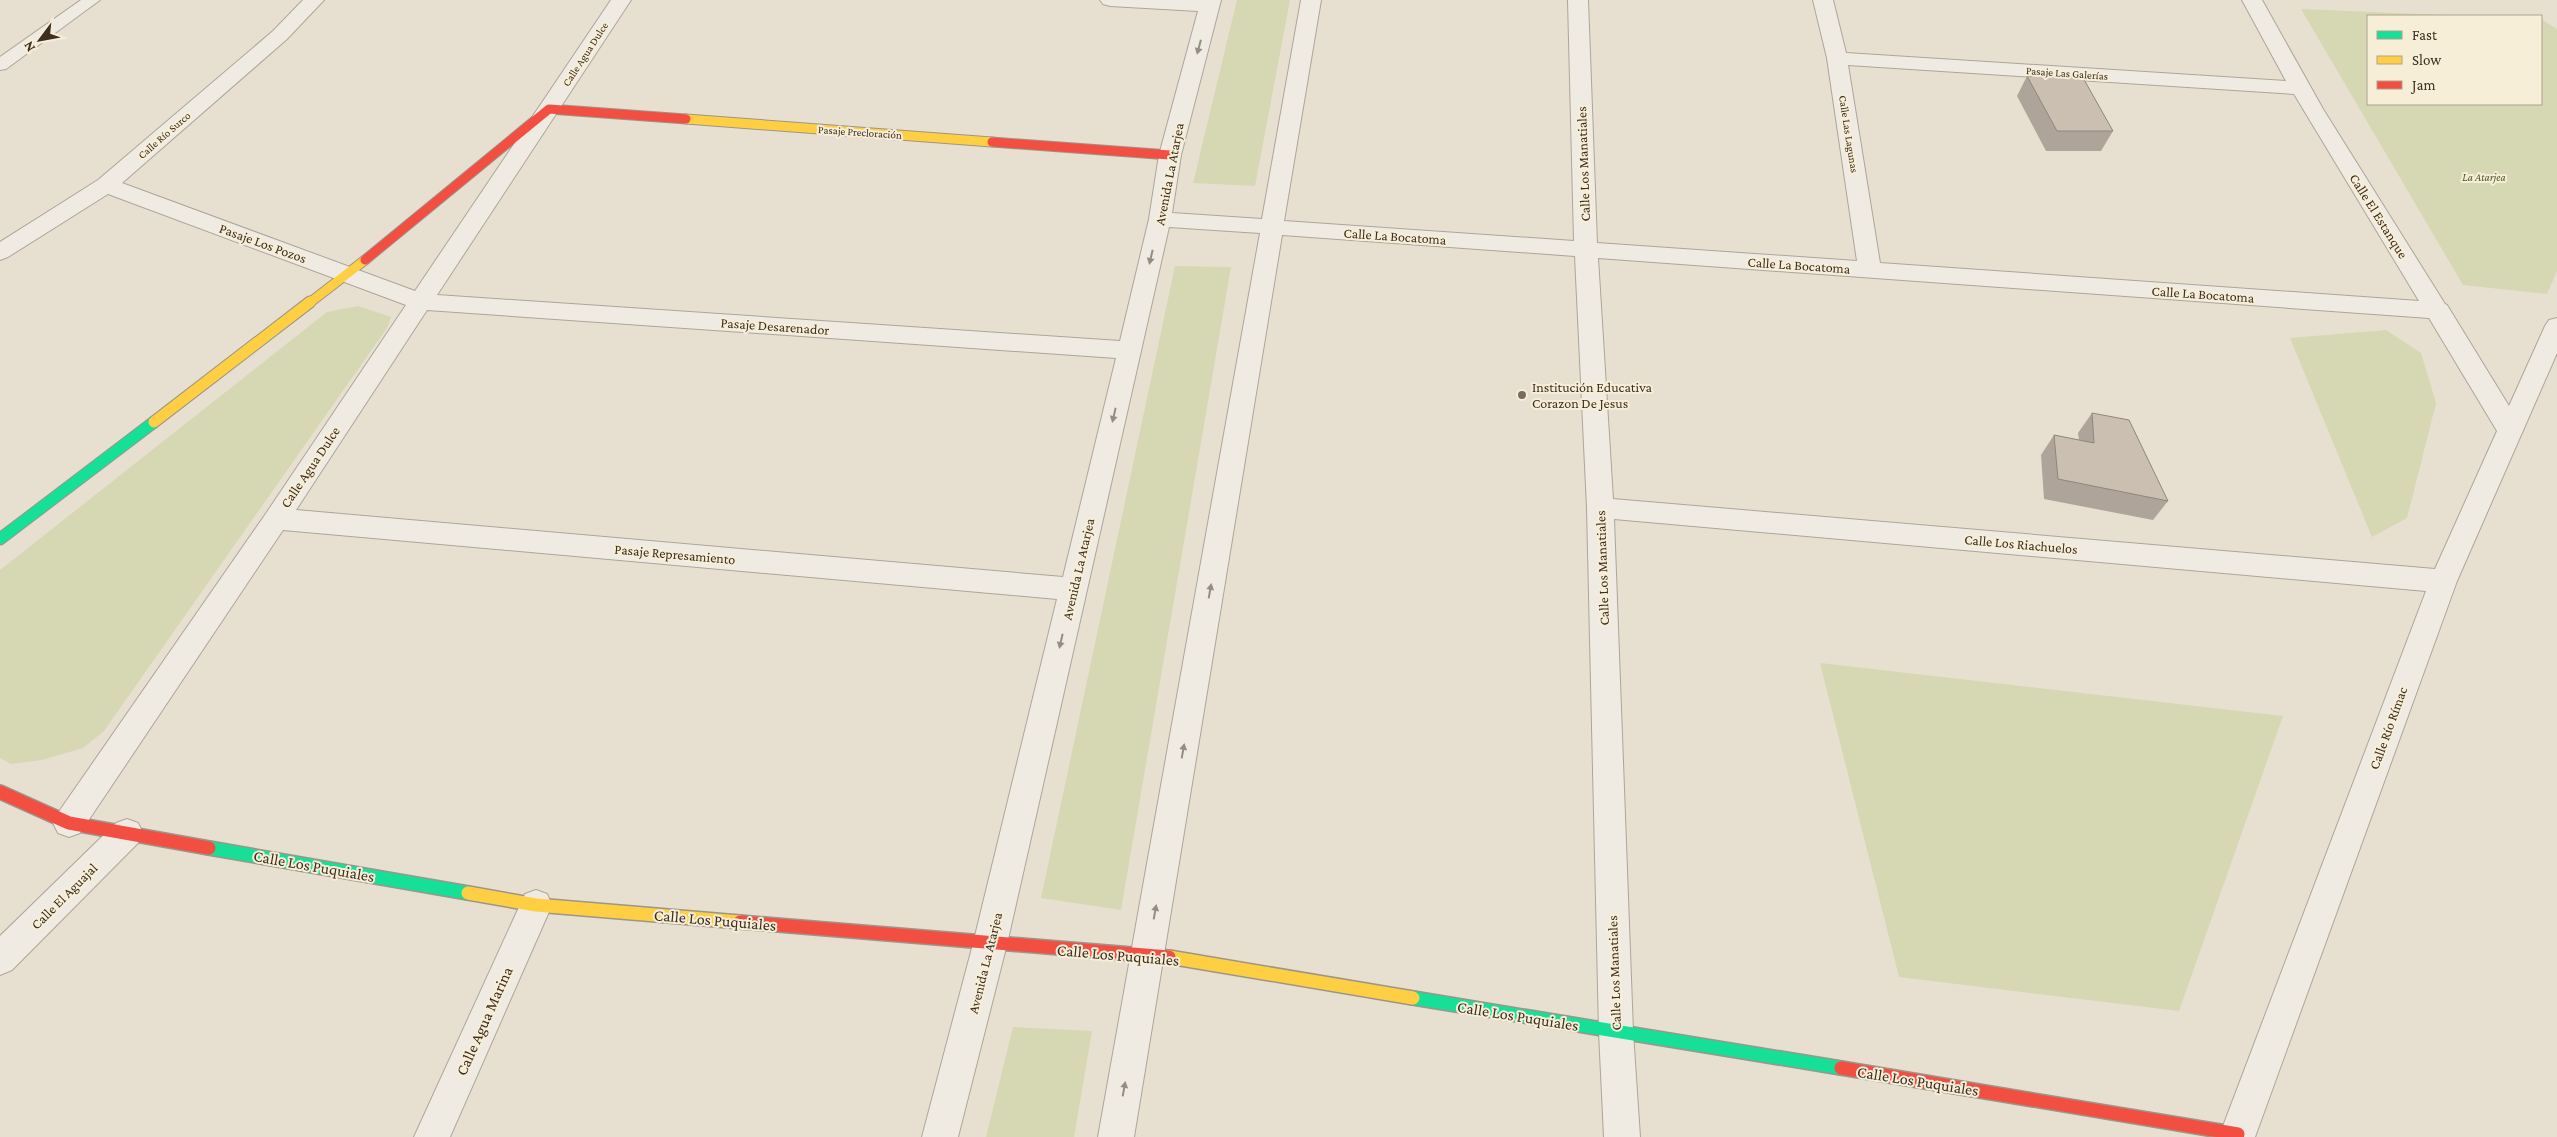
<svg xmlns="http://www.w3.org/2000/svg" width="2557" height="1137" font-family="'Crimson Pro',serif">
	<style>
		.green { fill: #d6d7b3 }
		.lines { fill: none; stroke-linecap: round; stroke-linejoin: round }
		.lane-casing { stroke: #ada599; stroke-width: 2 }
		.street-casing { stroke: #ada599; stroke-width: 2 }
		.fast-far1-casing { stroke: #9c958a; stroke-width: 13 }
		.fast-casing { stroke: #9c958a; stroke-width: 16 }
		.slow-far2-casing { stroke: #9c958a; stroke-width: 11 }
		.slow-far1-casing { stroke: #9c958a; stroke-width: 13 }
		.slow-casing { stroke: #9c958a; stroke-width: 16 }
		.jam-far1-casing { stroke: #9c958a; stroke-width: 11 }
		.jam-casing { stroke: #9c958a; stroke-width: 16 }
		.lane { fill: #efebe3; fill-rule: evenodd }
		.street { fill: #efebe3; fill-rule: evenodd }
		.fast-far1 { stroke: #16e098; stroke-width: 11 }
		.fast { stroke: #16e098; stroke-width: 13 }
		.slow-far2 { stroke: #ffcf43; stroke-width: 9 }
		.slow-far1 { stroke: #ffcf43; stroke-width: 11 }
		.slow { stroke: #ffcf43; stroke-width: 13 }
		.jam-far1 { stroke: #f24e42; stroke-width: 9 }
		.jam { stroke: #f24e42; stroke-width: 13 }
		.wall { fill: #afa499 }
		.building { fill: #cbbfb2; stroke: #8e867d }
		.oneway { fill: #968c82 }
		.poi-dot { fill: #786c5e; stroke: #f7eed8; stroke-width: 2 }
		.labels { text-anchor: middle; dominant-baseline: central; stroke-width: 4; stroke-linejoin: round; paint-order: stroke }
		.far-street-label { font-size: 11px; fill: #3d2e20; stroke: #f7eed8 }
		.far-park-label { font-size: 11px; font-style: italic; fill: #4d5a26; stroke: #f7eed8 }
		.street-label { font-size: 14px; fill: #3d2e20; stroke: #f7eed8 }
		.poi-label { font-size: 14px; fill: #3d2e20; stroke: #f7eed8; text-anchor: start }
		.near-street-label { font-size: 16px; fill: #3d2e20; stroke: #f7eed8 }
	</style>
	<rect width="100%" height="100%" fill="#e7e0d1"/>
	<g class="green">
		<path d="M1237,0H1290L1255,186L1193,183Z"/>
		<path d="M2301,9L2470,16H2368V104H2541V19L2557,29V271L2547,294L2463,285Z"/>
		<path d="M1175,266L1231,267L1121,910L1041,898Z"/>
		<path d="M358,306L391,317L387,328L104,731L83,748L42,760L11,764L0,758V570L327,312Z"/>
		<path d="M2386,330L2421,353L2436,403L2407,518L2372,537L2290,338Z"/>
		<path d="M1820,663L2283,716L2179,1011L1899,977Z"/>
		<path d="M1013,1027L1092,1031L1074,1137H986Z"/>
	</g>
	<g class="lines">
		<g class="lane-casing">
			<path id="lane" d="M81,0H100L6,69L0,70V57Z"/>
		</g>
		<g class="street-casing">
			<g id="street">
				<path d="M303,0H324L287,39L122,183L415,291L611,0H631L437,295L1120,341L1149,219L1159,155L1198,11L1110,6L1103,4L1100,0H1221L1181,155L1172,213L1262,219L1301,0H1321L1284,221L1574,241L1568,0H1588L1597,243L1857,261L1827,58L1813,0H1833L1846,53L2286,81L2242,0H2262L2323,109L2445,304L2447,305L2509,406L2545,326L2549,320L2557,318V353L2457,581L2255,1137H2221L2220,1134L2426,591L1614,519L1633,1032L1640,1137H1604L1599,1032L1587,508L1575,256L1282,235L1134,1137H1098L1260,233L1169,227L1007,944L958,1137H922L973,944L1057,599L283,530L80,833L69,837L58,833L53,823L58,813L267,512L406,305L108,194L8,257L0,260V242L98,180L273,31ZM1848,65L2294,94L2419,301L1880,263ZM1598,258L2429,318L2497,431L2435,569L1613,499ZM427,310L1116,358L1063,577L296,510Z"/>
				<path d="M127,819L138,823L143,833L138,843L12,970L0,975V936L116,823Z"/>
				<path d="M536,890L547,894L552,905L450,1137H414L525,894Z"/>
			</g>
		</g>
		<g class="fast-far1-casing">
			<path id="fast-far1" d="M0,539L154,422"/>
		</g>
		<g class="fast-casing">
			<g id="fast">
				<path d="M209,848L468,893"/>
				<path d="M1413,998L1841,1068"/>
			</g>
		</g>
		<g class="slow-far2-casing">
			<g id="slow-far2">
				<path d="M686,119L992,142"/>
				<path d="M308,304L365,260"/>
			</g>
		</g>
		<g class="slow-far1-casing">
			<path id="slow-far1" d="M154,422L310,302"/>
		</g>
		<g class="slow-casing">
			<g id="slow">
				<path d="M468,893L536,905L740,922"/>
				<path d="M1169,957L1413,998"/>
			</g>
		</g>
		<g class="jam-far1-casing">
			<g id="jam-far1">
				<path d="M992,142L1170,155"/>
				<path d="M365,260L549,109L686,119"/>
			</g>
		</g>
		<g class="jam-casing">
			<g id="jam">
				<path d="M0,792L69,823L209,848"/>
				<path d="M740,922L1169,957"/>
				<path d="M1841,1068L2238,1134L2237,1137"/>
			</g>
		</g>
		<use href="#lane" class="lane"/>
		<use href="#street" class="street"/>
		<use href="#fast-far1" class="fast-far1"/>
		<use href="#fast" class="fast"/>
		<use href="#slow-far2" class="slow-far2"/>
		<use href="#slow-far1" class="slow-far1"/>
		<use href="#slow" class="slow"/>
		<use href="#jam-far1" class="jam-far1"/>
		<use href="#jam" class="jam"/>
	</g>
	<g class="wall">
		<path d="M2027,76L2113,131L2101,151H2046L2017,96Z"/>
		<path d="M2092,413L2168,501L2153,520L2044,499L2041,455L2054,435L2079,440L2078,433Z"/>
	</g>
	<g class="building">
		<path d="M2027,76H2082L2113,131H2057Z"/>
		<path d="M2092,413L2129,420L2168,501L2058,479L2054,435L2094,443Z"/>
	</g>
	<defs><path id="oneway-solid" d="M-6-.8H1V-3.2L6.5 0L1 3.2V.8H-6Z" transform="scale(1.25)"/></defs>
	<g class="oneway">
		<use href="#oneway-solid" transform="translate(1199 47) rotate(105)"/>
		<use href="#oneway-solid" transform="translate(1151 257) rotate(103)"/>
		<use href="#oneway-solid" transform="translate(1114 415) rotate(103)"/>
		<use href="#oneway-solid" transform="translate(1210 591) rotate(-80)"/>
		<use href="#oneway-solid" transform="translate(1061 641) rotate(103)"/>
		<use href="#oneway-solid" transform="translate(1183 751) rotate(-80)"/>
		<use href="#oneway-solid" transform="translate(1155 912) rotate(-80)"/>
		<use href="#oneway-solid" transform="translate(1124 1089) rotate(-80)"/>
	</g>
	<circle class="poi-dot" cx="1522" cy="395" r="5"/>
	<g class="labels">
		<g class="far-street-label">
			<text transform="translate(585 54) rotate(-57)">Calle Agua Dulce</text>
			<text transform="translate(2067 73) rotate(4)">Pasaje Las Galerías</text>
			<text transform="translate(860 132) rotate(4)">Pasaje Precloración</text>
			<text transform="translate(1849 134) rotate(81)">Calle Las Lagunas</text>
			<text transform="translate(164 135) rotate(-41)">Calle Río Surco</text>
		</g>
		<g class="far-park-label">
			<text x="2484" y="177">La Atarjea</text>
		</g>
		<g class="street-label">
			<text transform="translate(1583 164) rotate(-92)">Calle Los Manatiales</text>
			<text transform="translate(1169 174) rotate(-79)">Avenida La Atarjea</text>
			<text transform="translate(2379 216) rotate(58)">Calle El Estanque</text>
			<text transform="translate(1395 236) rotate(4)">Calle La Bocatoma</text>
			<text transform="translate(263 243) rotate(20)">Pasaje Los Pozos</text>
			<text transform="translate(1799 265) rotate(4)">Calle La Bocatoma</text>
			<text transform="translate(2203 294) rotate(4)">Calle La Bocatoma</text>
			<text transform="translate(775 326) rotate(4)">Pasaje Desarenador</text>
			<text transform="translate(310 467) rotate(-56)">Calle Agua Dulce</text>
			<text transform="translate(2021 544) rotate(5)">Calle Los Riachuelos</text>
			<text transform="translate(675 554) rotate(5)">Pasaje Represamiento</text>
			<text transform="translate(1602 568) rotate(-92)">Calle Los Manatiales</text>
			<text transform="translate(1078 569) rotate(-77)">Avenida La Atarjea</text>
			<text transform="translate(2388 728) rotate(-70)">Calle Río Rímac</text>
			<text transform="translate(64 896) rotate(-45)">Calle El Aguajal</text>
			<text transform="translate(985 963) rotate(-76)">Avenida La Atarjea</text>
			<text transform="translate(1614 973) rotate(-92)">Calle Los Manatiales</text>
		</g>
		<g class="poi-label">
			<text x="1532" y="387">Institución Educativa<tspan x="1532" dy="16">Corazon De Jesus</tspan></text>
		</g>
		<g class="near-street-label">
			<text transform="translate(314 866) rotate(10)">Calle Los Puquiales</text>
			<text transform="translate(715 920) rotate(5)">Calle Los Puquiales</text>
			<text transform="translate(1118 955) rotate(5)">Calle Los Puquiales</text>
			<text transform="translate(1518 1016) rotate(9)">Calle Los Puquiales</text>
			<text transform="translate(484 1021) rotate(-66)">Calle Agua Marina</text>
			<text transform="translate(1918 1081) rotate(9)">Calle Los Puquiales</text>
		</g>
	</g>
	<rect x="2367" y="15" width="175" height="90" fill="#f7eed8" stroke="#ada18e"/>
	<rect x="2377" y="31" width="25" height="8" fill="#16e098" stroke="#ada18e"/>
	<text x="2412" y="40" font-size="15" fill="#3d2e20">Fast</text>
	<rect x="2377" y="56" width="25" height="8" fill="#ffcf43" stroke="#ada18e"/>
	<text x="2412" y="65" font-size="15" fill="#3d2e20">Slow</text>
	<rect x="2377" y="81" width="25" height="8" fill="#f24e42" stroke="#ada18e"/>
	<text x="2412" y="90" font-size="15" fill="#3d2e20">Jam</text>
	<g transform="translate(40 40) rotate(238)" stroke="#f7eed8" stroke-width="4" paint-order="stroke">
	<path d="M0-4L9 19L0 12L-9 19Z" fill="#3d2e20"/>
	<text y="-8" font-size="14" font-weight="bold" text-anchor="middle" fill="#3d2e20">N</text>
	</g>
</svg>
